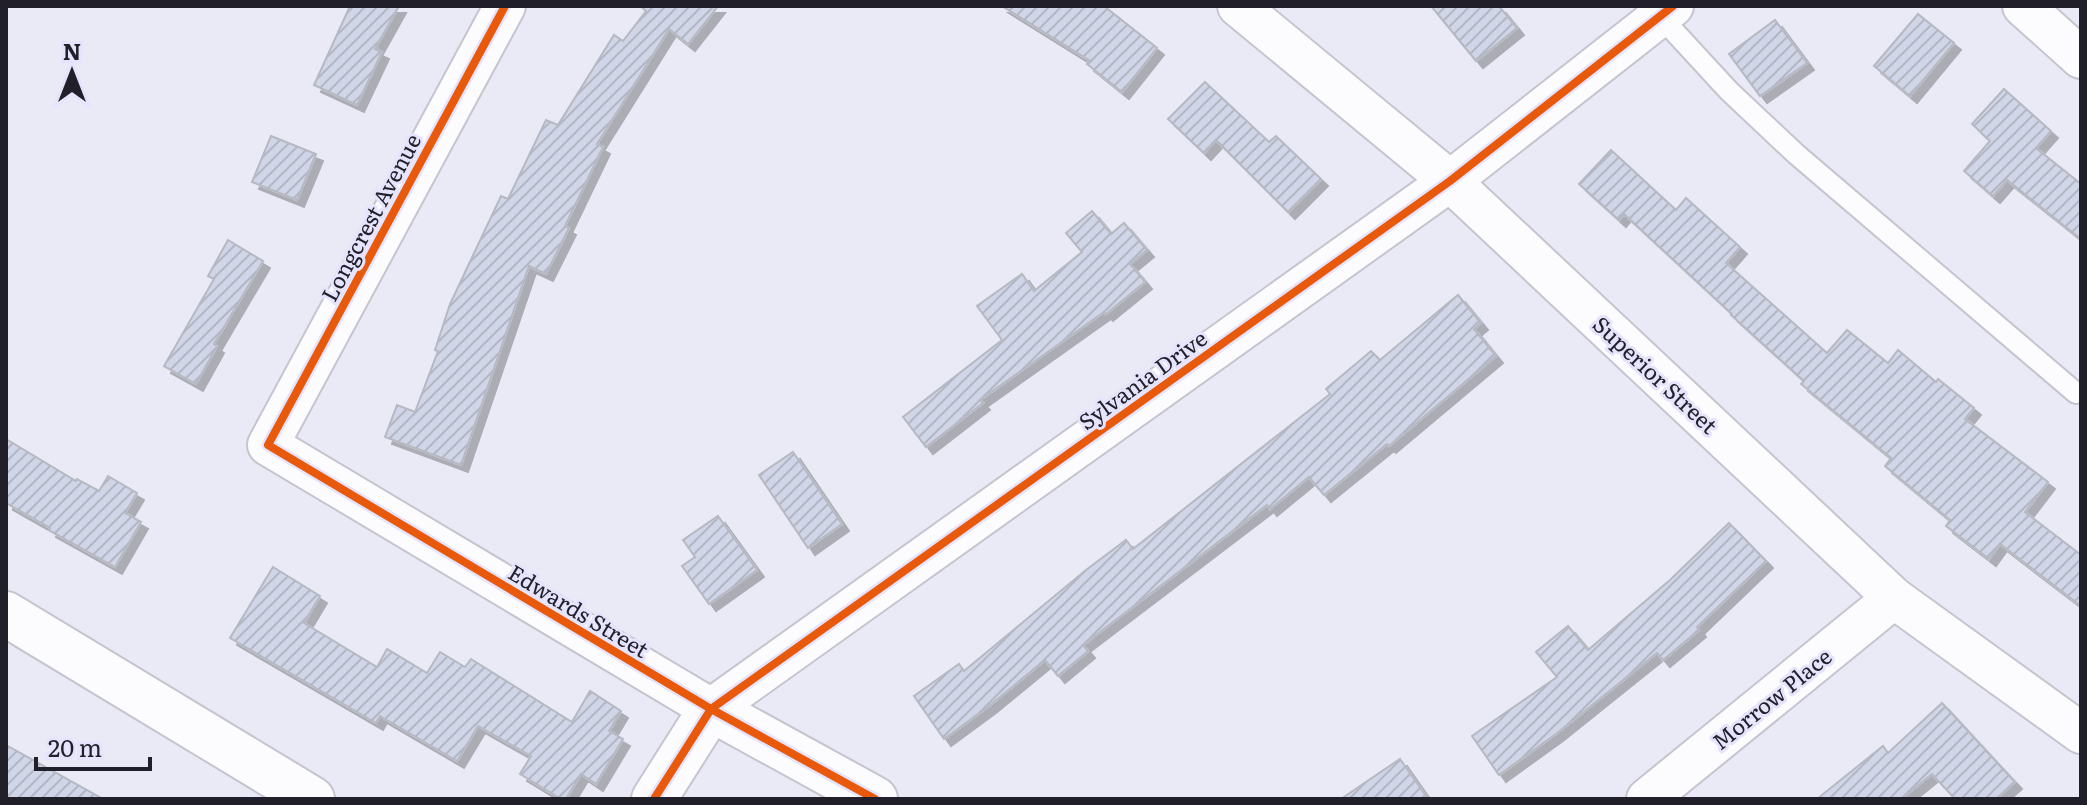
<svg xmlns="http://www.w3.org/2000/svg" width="2087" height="805" font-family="Literata,serif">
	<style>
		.building { fill: url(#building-hatch); stroke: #b6b8c2; stroke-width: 2; filter: url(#shadow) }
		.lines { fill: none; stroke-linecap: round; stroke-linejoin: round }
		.service-casing { stroke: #c5c5d0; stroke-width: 24 }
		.minor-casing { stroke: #c5c5d0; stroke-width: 44 }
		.tertiary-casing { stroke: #c5c5d0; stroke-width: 48 }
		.service { stroke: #fcfcfe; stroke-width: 20 }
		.minor { stroke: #fcfcfe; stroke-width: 40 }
		.tertiary { stroke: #fcfcfe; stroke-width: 44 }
		.cycleway-casing { stroke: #e6e4fc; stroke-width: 13 }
		.cycleway { stroke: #e8590c; stroke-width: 8 }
		.labels { text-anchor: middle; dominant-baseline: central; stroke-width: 6; stroke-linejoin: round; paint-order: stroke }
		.street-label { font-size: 22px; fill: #201f2a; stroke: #e6e4fc }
	</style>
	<defs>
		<pattern id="building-hatch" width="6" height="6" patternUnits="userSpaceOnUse" patternTransform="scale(2)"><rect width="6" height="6" fill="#d0d6e7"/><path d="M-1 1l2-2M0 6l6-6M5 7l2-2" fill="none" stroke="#b2b7c6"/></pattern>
		<filter id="shadow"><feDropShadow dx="7" dy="7" stdDeviation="0" flood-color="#0004"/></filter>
	</defs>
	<rect width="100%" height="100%" fill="#eaeaf6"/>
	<g class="building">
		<path d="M350,6H399L375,49L382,52L357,105L314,85Z"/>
		<path d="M640,6H718L688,44L669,29L597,144L603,147L565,226L569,228L546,274L529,266L461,465L385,437L397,405L415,412L438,351L435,350L450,304L501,196L508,199L546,120L558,125L614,35L623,41L646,11Z"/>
		<path d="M1002,6H1104L1157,48L1122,92L1087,64L1090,61Z"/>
		<path d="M1431,6H1499L1517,28L1476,61Z"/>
		<path d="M1918,14L1954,43L1910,96L1874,66Z"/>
		<path d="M1775,20L1807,63L1760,96L1729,54Z"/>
		<path d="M1205,82L1269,142L1276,136L1321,179L1288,212L1216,140L1204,153L1168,119Z"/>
		<path d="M2004,89L2051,131L2036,148L2081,184V239L2007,180L1993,196L1964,171L1990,141L1972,124Z"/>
		<path d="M271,136L316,154L297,200L252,182Z"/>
		<path d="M1611,150L1676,210L1686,198L1740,247L1726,263L1827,353L1847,330L1888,363L1898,350L1936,382L1938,379L1974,408L1965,419L2048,482L2025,512L2081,555V606L2000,544L1989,559L1946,526L1950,520L1885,466L1891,458L1801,384L1804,381L1731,315L1732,314L1624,214L1619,220L1579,184Z"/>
		<path d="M1092,211L1111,234L1124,223L1147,250L1130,264L1145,282L1106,314L1104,312L980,400L983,403L926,447L903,417L1002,340L977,306L1022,274L1034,291L1082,252L1066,233Z"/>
		<path d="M228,240L263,261L214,344L217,346L196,384L164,366L214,279L208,276Z"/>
		<path d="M1458,295L1481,323L1474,329L1496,356L1389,446L1387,444L1324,495L1309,477L1270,509L1267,505L1083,645L1088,651L1058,676L1045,660L989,706L944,739L914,696L959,664L964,671L1086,570L1126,540L1133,549L1330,394L1326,389L1371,351L1380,360Z"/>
		<path d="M6,439L76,481L77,479L99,491L108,476L137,493L125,513L141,522L115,567L49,530L50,528L6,503Z"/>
		<path d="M793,452L842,524L808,548L759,475Z"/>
		<path d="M718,516L757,570L709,604L682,566L695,557L683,540Z"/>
		<path d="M1729,523L1766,561L1697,627L1699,630L1663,660L1657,653L1556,734L1499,775L1472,736L1557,677L1536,652L1568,626L1588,650L1670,580Z"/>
		<path d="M273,567L320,596L304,623L377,667L387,649L427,673L440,652L465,667L471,659L572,722L590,691L621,711L609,731L623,739L596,784L581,774L566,799H561L520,774L531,756L478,726L457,761L380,716L376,723L230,638Z"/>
		<path d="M1942,703L2015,782L1996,799H1955L1932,774L1901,799H1817L1883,746L1888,753Z"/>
		<path d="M6,745L103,799H6Z"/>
		<path d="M1400,759L1428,799H1341Z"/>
	</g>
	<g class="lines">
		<g class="service-casing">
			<path id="service" d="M1659,15L1729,91L1796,154L2076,393"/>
		</g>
		<g class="minor-casing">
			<g id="minor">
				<path d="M505,6L268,445L711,709L1450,181L1673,6"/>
				<path d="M1238,6L1450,181L1894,598L2081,733"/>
				<path d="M2023,6L2081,58"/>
				<path d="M1647,799L1894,598"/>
			</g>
		</g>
		<g class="tertiary-casing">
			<g id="tertiary">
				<path d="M6,614L312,799"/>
				<path d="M654,799L711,709L875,799"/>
			</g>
		</g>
		<use href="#service" class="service"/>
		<use href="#minor" class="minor"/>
		<use href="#tertiary" class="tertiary"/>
		<g class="cycleway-casing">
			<g id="cycleway">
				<path d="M505,6L268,445L711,709L875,799"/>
				<path d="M654,799L711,709L1450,181L1673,6"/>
			</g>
		</g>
		<use href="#cycleway" class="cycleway"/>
	</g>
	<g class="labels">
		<g class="street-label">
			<text transform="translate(370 217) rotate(-62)">Longcrest Avenue</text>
			<text transform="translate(1656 374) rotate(43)">Superior Street</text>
			<text transform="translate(1142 379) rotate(-36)">Sylvania Drive</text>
			<text transform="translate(579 610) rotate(31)">Edwards Street</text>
			<text transform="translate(1771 698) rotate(-39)">Morrow Place</text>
		</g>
	</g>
	<rect width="2087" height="805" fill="none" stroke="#201f2a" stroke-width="16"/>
	<g transform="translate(72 72)" stroke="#e6e4fc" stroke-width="6" paint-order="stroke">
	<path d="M0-6L14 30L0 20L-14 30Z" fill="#201f2a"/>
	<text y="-12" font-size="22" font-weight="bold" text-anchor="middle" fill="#201f2a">N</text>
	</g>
	<path d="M36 757v12h114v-12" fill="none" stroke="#201f2a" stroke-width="4"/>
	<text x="48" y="757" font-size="24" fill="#201f2a" stroke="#e6e4fc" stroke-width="6" paint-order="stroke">20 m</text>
</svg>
